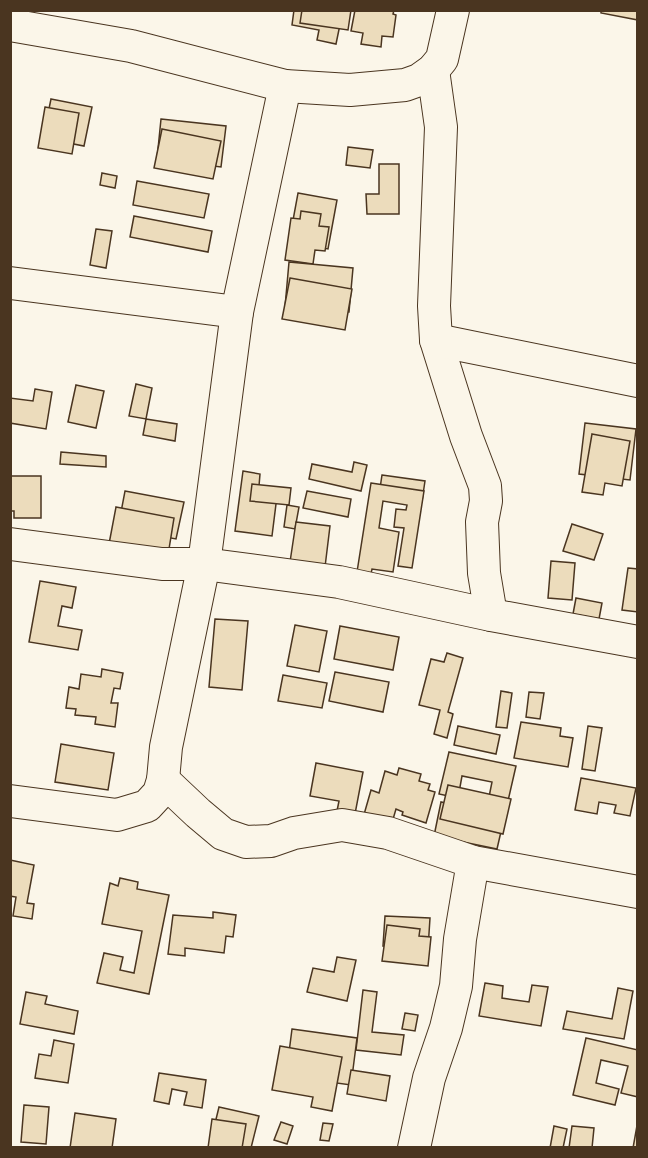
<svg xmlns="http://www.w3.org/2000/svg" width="648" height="1158" font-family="Raleway,sans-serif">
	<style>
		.building { fill: #ecdcbc; stroke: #4a3520; stroke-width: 1.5 }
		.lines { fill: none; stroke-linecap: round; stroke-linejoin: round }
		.minor-casing { stroke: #4a3520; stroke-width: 34 }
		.minor { stroke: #fbf6e9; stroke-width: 32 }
	</style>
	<rect width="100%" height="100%" fill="#fbf6e9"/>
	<g class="building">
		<path d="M294,10H343L336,44L317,40L319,30L292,25Z"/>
		<path d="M302,10H351L348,30L300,23Z"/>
		<path d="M355,10H394L393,14L396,15L393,37L382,36L381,47L361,44L363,33L351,31Z"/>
		<path d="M601,10H638V20L601,13Z"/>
		<path d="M51,99L92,107L84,146L43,138Z"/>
		<path d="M45,107L79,113L72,154L38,148Z"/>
		<path d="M161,119L226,126L221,167L157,159Z"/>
		<path d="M162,129L221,141L213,179L154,168Z"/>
		<path d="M348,147L373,150L370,168L346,165Z"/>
		<path d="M379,164H399V214H367L366,194H379Z"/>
		<path d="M102,173L117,176L115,188L100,185Z"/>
		<path d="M137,181L209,194L204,218L133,205Z"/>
		<path d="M298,193L337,200L328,249L289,242Z"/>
		<path d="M301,211L321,214L319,226L329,227L325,251L315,250L313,264L285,260L291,218L300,219Z"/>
		<path d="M134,216L212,231L208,252L130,237Z"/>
		<path d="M96,229L112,231L106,268L90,265Z"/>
		<path d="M289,262L353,268L349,312L285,307Z"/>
		<path d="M290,278L352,289L345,330L282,319Z"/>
		<path d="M136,384L152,388L146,419L129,416Z"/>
		<path d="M76,385L104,391L96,428L68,422Z"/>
		<path d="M35,389L52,392L46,429L10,423V398L33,401Z"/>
		<path d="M146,419L177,424L175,441L143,435Z"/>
		<path d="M585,423L636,429L630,480L579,474Z"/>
		<path d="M592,434L630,441L622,486L605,483L603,495L582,492Z"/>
		<path d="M61,452L106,456V467L60,464Z"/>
		<path d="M354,462L367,465L361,491L309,479L312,464L352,472Z"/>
		<path d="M243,471L260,474L259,486L278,488L272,536L235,531Z"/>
		<path d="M382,475L425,481L422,501L379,495Z"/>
		<path d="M10,476H41V518H14V511H10Z"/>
		<path d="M371,483L424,491L412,568L398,566L404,528L394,527L396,509L406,510L407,505L383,501L379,528L399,532L393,572L372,569L371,574L357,572Z"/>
		<path d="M252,484L291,488L289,505L250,501Z"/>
		<path d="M125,491L184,502L176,539L118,528Z"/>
		<path d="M307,491L351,499L348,517L303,508Z"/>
		<path d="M287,505L299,507L295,529L284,527Z"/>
		<path d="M116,507L174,518L168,555L109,544Z"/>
		<path d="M296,522L330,526L325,567L290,562Z"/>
		<path d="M572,524L603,534L594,560L563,551Z"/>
		<path d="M551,561L575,563L572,600L548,598Z"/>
		<path d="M628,568L638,569V612L622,610Z"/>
		<path d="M40,581L76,587L72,608L62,606L58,626L82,630L78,650L29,642Z"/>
		<path d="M576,598L602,603L599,619L573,614Z"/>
		<path d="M215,619L248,621L242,690L209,687Z"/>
		<path d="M295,625L327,631L319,672L287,666Z"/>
		<path d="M340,626L399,637L393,670L334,659Z"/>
		<path d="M447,653L463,658L448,712L453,714L447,738L434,734L440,710L419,705L431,659L444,662Z"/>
		<path d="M102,669L123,673L120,689L114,688L111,703H118L115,727L95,724L96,717L75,715L76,709L66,708L69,687L79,689L81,674L101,677Z"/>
		<path d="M335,672L389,682L383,712L329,701Z"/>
		<path d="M283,675L327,683L322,708L278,701Z"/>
		<path d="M501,691L512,693L507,728L496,727Z"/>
		<path d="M529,692L544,693L540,719L526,717Z"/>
		<path d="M521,722L561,728L560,736L573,738L568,767L514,758Z"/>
		<path d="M458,726L500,735L496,754L454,745Z"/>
		<path d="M588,726L602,728L595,771L582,769Z"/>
		<path d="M61,744L114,753L108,790L55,782Z"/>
		<path d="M449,752L516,766L497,849L434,836L441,802L486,812L492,782L462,776L458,798L439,794Z"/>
		<path d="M316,763L363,772L355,814L337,811L339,801L310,796Z"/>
		<path d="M399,768L421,774L419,781L430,784L428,790L435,792L426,823L402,815L403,812L396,809L391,826L363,818L371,790L379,793L385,771L397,775Z"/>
		<path d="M581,778L636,788L630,816L614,813L616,805L599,802L597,814L575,810Z"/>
		<path d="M448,785L511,799L503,834L440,819Z"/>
		<path d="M10,860L34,865L27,903L34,904L32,919L13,916L16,897L10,896Z"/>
		<path d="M120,878L138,882L137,889L169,895L149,994L97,983L104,953L123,957L120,970L134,973L142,931L102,924L110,883L118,886Z"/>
		<path d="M213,912L236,915L233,937L226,936L224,953L185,948V956L168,954L173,915L213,918Z"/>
		<path d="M385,916L430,918L428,949L383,946Z"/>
		<path d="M387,925L420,929L419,936L431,937L428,966L382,961Z"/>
		<path d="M337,957L356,960L347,1001L307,992L313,968L334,972Z"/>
		<path d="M485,983L503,986L502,998L529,1002L532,985L548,987L541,1026L479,1016Z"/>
		<path d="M618,988L633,991L624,1039L563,1029L567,1011L612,1019Z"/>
		<path d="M363,990L377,992L372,1032L404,1035L401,1055L356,1050Z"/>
		<path d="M26,992L47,996L45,1004L78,1011L74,1034L20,1024Z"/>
		<path d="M405,1013L418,1015L415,1031L402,1029Z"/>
		<path d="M292,1029L357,1038L351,1085L286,1076Z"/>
		<path d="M586,1038L638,1050V1097L621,1093L628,1066L601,1060L596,1083L619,1089L615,1105L573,1095Z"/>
		<path d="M54,1040L74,1044L68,1083L35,1078L39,1054L51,1056Z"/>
		<path d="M280,1046L342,1057L332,1111L311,1107L313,1097L272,1090Z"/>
		<path d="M351,1070L390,1076L386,1101L347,1094Z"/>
		<path d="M159,1073L206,1080L202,1108L184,1105L187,1092L172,1089L169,1104L154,1101Z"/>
		<path d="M24,1105L49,1107L46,1144L21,1142Z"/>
		<path d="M219,1107L259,1116L251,1148H209Z"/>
		<path d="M75,1113L116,1119L112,1148H70Z"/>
		<path d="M212,1119L246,1124L242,1148H208Z"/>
		<path d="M638,1120V1148H633Z"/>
		<path d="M281,1122L293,1126L287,1144L274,1140Z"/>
		<path d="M323,1123L333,1124L329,1141L320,1140Z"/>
		<path d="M554,1126L567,1129L563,1148H550Z"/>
		<path d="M572,1126L594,1128L592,1148H569Z"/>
	</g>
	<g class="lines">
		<g class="minor-casing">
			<g id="minor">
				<path d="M10,25L131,46L285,86L350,90L405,85L419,80L433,70L442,59L453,10"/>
				<path d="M433,70L441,127L434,306L436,340L466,436L485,486L486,501L482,522L484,573L491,615"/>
				<path d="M10,283L237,312"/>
				<path d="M436,340L638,381"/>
				<path d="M10,544L162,564H204L339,582L491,615L638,642"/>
				<path d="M163,780L198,813L223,834L246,842L271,841L294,833L342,825L388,833L473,862L638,892"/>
				<path d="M10,801L117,815L147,806L159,793L163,780L166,747L204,564L237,312L285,86"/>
				<path d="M414,1148L429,1078L446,1028L456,986L460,939L473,862"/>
			</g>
		</g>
		<use href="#minor" class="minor"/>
	</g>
	<rect width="648" height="1158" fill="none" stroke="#4a3520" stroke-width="24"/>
</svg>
